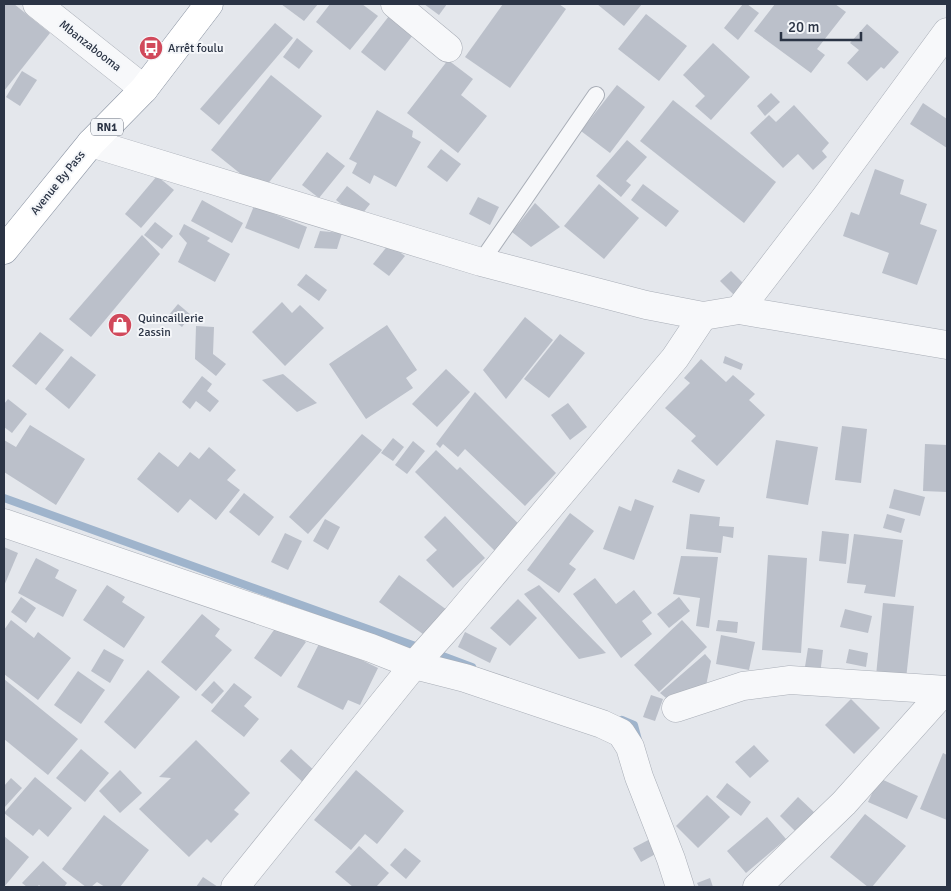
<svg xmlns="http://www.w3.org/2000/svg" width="951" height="891" font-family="Signika,sans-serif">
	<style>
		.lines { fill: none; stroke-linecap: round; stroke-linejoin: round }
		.stream { stroke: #9fb4cc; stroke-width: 8 }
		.building { fill: #bbc0ca }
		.lane-casing { stroke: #a9aeb7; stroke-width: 18 }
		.street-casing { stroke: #a9aeb7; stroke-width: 29 }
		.highway-casing { stroke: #8b94a3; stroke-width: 29 }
		.lane { stroke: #f7f8fa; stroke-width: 16 }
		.street { stroke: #f7f8fa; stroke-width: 28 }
		.highway { stroke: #fff; stroke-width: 28 }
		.labels { text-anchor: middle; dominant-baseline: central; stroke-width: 4; stroke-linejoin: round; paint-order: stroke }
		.shield { fill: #f4f6f9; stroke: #676e7b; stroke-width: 1 }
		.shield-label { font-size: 11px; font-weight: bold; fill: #2b3445 }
		.street-label { font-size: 12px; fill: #2b3445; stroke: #f4f6f9 }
		.poi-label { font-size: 12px; fill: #2b3445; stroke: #f4f6f9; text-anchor: start }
	</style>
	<rect width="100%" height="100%" fill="#e4e7ec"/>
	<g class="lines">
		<g class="stream">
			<path d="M4,498L421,648"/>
			<path d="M432,652L472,667"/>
			<path d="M622,720L634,725L638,740"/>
		</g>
	</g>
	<g class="building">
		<path d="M4,4H14L50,33L4,91Z"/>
		<path d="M281,4H318L304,21Z"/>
		<path d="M330,4H362L378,16L350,50L316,22Z"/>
		<path d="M424,4H447L439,15Z"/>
		<path d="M503,4H559L566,9L510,88L465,57Z"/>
		<path d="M597,4H642L624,26Z"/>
		<path d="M743,4H747L759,13L738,40L724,28Z"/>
		<path d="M775,4H822L824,5L825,4H835L846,12L817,49L825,55L811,73L754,31Z"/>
		<path d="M646,14L687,46L659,81L618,49Z"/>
		<path d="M389,16L413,35L385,71L361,52Z"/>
		<path d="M275,23L293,38L219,125L200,109Z"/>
		<path d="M867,24L899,52L884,69L881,67L867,81L847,63L859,50L850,43Z"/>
		<path d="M297,38L313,51L299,69L283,57Z"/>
		<path d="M713,43L750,77L711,120L695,106L705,96L683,75Z"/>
		<path d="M448,60L473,79L461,95L487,116L458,153L407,113Z"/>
		<path d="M22,71L37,80L20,106L6,97Z"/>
		<path d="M271,75L322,116L262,191L211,150Z"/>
		<path d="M617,85L645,107L610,153L581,131Z"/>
		<path d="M771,93L780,102L765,116L757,106Z"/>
		<path d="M673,100L776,182L744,223L640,141Z"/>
		<path d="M923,103L947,119V148L910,124Z"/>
		<path d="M794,105L829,143L822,151L827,157L813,170L798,154L783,168L750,133L769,115L776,122Z"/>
		<path d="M377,110L413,131L412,137L421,142L396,187L374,175L370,184L352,173L357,163L349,159Z"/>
		<path d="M627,140L647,157L626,181L631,185L621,197L596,176Z"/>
		<path d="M441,149L461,164L447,182L427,167Z"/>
		<path d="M327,152L345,166L319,198L302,185Z"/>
		<path d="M875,169L904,180L900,194L927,204L920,224L937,230L917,285L882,273L889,253L843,236L851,212L859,215Z"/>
		<path d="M157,176L174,190L141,228L125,214Z"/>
		<path d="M599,184L639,218L604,259L564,226Z"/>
		<path d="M643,184L679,211L666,227L631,200Z"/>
		<path d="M347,186L370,204L359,218L336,200Z"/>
		<path d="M478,197L499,207L490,225L469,214Z"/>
		<path d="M202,200L243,223L232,243L191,221Z"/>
		<path d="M535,203L560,227L531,247L512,232Z"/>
		<path d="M254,206L307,227L299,249L245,228Z"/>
		<path d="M155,222L173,236L162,249L144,235Z"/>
		<path d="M184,224L210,238L207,241L230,254L215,282L178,262L187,243L179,234Z"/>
		<path d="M320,231L342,233L337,249L314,248Z"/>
		<path d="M142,235L160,254L91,337L69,319Z"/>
		<path d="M389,244L405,256L389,276L373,264Z"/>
		<path d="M731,271L745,285L734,295L720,281Z"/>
		<path d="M306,274L327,290L319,301L297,285Z"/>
		<path d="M282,302L292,313L300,305L324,328L285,366L252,332Z"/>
		<path d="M178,304L191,315L182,327L168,316Z"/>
		<path d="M525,317L553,340L506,399L483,370Z"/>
		<path d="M387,325L417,370L406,378L413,388L366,419L329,364Z"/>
		<path d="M196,326L214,327L213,354L226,364L216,376L195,359Z"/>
		<path d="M40,332L64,350L36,385L12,366Z"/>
		<path d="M560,334L585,353L549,398L524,379Z"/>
		<path d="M71,356L96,375L69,409L45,389Z"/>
		<path d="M725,356L743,364L741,370L723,363Z"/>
		<path d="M701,359L726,382L733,375L755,394L749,400L765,415L717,466L691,441L696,436L665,408L690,383L684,378Z"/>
		<path d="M446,369L470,392L437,427L412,404Z"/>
		<path d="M283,374L317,403L297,412L262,380Z"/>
		<path d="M202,376L212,384L207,391L219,401L210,412L196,401L190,409L182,402Z"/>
		<path d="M475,392L556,473L525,506L465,449L458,457L443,444L440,448L436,444Z"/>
		<path d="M8,399L27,414L12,433L4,427V404Z"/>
		<path d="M568,403L587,427L570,440L551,415Z"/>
		<path d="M30,425L85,459L56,505L4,472V440L16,447Z"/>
		<path d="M842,426L867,429L861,483L835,480Z"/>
		<path d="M362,434L382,450L308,534L289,517Z"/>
		<path d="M393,438L404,447L393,461L381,453Z"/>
		<path d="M776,440L818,447L808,505L766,498Z"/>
		<path d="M413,441L425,451L407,474L395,465Z"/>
		<path d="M925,444L947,445V492L923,491Z"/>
		<path d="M209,447L236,470L227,480L240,490L216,520L190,499L178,513L137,479L159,452L178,467L190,452L199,459Z"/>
		<path d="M436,450L457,470L460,467L523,528L498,554L415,472Z"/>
		<path d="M678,469L705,480L699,493L672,482Z"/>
		<path d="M894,489L925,497L920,516L889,508Z"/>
		<path d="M244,493L274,517L259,536L229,512Z"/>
		<path d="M635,499L654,506L634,560L603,549L619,506L631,511Z"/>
		<path d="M570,513L594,531L569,564L576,569L559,593L527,570Z"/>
		<path d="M690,514L720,517L719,526L734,527L733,538L723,536L721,553L686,549Z"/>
		<path d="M887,514L905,519L901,533L883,528Z"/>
		<path d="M445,516L485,558L453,588L426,560L437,550L424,537Z"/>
		<path d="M325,519L340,527L328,550L313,541Z"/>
		<path d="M822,531L849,534L846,564L819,561Z"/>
		<path d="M285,533L302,541L288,570L271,562Z"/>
		<path d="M854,534L903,540L895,597L864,593L866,585L847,583Z"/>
		<path d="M4,547L18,553L4,586Z"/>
		<path d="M768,555L807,558L801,653L762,650Z"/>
		<path d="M681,556L718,557L709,628L696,626L700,598L673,594Z"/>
		<path d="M36,558L59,570L55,578L77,590L63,617L18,593Z"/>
		<path d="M399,575L447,610L427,637L379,602Z"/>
		<path d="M595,578L616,604L634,590L652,613L642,621L652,634L621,658L573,594Z"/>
		<path d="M107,585L125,597L122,602L145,617L124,648L83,620Z"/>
		<path d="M539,585L606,653L579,659L524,594Z"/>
		<path d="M21,597L36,608L26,623L11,612Z"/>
		<path d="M679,597L690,611L669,628L657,614Z"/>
		<path d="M518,599L537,618L510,646L490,628Z"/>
		<path d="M883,603L914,606L906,679L876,676Z"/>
		<path d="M845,609L872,616L868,633L840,627Z"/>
		<path d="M202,614L220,629L215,636L232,650L196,691L161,662Z"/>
		<path d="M11,620L34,638L38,632L71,658L38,700L4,674V630Z"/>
		<path d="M682,620L707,647L659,692L634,665Z"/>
		<path d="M718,620L738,622L737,633L716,631Z"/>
		<path d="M279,623L306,642L281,677L254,658Z"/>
		<path d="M465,632L497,648L490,663L458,647Z"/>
		<path d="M721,635L755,642L749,670L716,664Z"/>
		<path d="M321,640L378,668L360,705L348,700L343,710L297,687Z"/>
		<path d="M808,648L823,650L820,675L804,673Z"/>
		<path d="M104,649L124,660L110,683L91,671Z"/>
		<path d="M849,649L868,653L866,667L846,663Z"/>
		<path d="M705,654L711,661L705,691L671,702L660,693Z"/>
		<path d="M148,670L180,697L135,749L104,722Z"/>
		<path d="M78,671L105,690L81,724L54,705Z"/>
		<path d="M4,679L78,739L48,775L4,739Z"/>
		<path d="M214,681L224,691L212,704L201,695Z"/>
		<path d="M234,683L252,697L244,706L259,719L244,737L211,711Z"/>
		<path d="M651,695L663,699L655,721L643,717Z"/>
		<path d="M851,699L880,728L854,754L825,725Z"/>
		<path d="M196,740L250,793L234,810L239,814L211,843L207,839L189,857L139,809L171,778L159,777Z"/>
		<path d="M754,745L769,761L750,778L735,762Z"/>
		<path d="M81,749L109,773L85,802L56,778Z"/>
		<path d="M291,749L318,774L307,786L280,761Z"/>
		<path d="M943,753L947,755V820L920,809Z"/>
		<path d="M120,770L142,793L120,813L99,791Z"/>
		<path d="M356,770L404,811L377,844L365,834L351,850L314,820Z"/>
		<path d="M35,777L72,808L48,837L39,829L33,836L4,813Z"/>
		<path d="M11,778L22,788L4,808V786Z"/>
		<path d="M879,778L918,796L907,819L868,802Z"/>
		<path d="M727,783L751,802L741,816L716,797Z"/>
		<path d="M707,795L730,817L698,848L676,826Z"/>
		<path d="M798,797L816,814L798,834L780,816Z"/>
		<path d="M865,814L906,846L872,887H868L830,857Z"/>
		<path d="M104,815L149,850L120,887H105L97,882L91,887H86L62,869Z"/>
		<path d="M767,817L786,839L746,873L727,851Z"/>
		<path d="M4,836L29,857L4,887Z"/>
		<path d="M654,837L661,851L641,862L633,848Z"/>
		<path d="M359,846L389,873L376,887H353L335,872Z"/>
		<path d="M405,848L421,861L406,879L390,865Z"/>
		<path d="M43,861L67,883L64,887H41L39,885L37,887H27L22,883Z"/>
		<path d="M203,877L218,887H196Z"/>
		<path d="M710,878L713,887H699L697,883Z"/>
	</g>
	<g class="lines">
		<g class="lane-casing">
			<path id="lane" d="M481,262L596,95"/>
		</g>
		<g class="street-casing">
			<g id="street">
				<path d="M37,4L144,89"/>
				<path d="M395,4L448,48"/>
				<path d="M91,143L481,262L646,305L703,316L739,310L947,345"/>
				<path d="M739,310L825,198L947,32"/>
				<path d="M4,523L371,648L414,665L465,678L563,711L602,724L621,733L630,747L639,777L671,859L680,887"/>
				<path d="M676,708L743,686L790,680L947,690"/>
				<path d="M235,887L414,665L456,618L675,358L703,316"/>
				<path d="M757,887L844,803L944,691"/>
			</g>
		</g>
		<g class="highway-casing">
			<path id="highway" d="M4,250L91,143L144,89L209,4"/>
		</g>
		<use href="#lane" class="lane"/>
		<use href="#street" class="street"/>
		<use href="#highway" class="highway"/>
	</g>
	<defs>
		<g id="bus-disc" transform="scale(1.25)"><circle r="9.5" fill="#d1495b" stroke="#f4f6f9"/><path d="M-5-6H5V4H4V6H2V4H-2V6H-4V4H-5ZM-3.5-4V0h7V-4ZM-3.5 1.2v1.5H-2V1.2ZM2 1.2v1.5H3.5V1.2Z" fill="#fff"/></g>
		<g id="shop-disc" transform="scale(1.25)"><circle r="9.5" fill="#d1495b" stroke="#f4f6f9"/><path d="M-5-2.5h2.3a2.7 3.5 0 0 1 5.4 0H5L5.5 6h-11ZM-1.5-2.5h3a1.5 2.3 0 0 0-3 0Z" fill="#fff"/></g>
	</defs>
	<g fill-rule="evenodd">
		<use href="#bus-disc" x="151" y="48"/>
		<use href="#shop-disc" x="120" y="325"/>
	</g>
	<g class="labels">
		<rect class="shield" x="91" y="118.5" width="32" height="17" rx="4"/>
		<g class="shield-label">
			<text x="107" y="127">RN1</text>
		</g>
		<g class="street-label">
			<text transform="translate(90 46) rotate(38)">Mbanzabooma</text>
			<text transform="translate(58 183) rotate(-51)">Avenue By Pass</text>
		</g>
		<g class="poi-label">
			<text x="168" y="48">Arrêt foulu</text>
			<text x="138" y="318">Quincaillerie<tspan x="138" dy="14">2assin</tspan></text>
		</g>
	</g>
	<rect width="951" height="891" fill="none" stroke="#2b3445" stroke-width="10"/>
	<path d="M781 32v8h80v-8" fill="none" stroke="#2b3445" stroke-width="2.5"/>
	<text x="788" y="32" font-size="15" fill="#2b3445" stroke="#f4f6f9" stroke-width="4" paint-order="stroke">20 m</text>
</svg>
